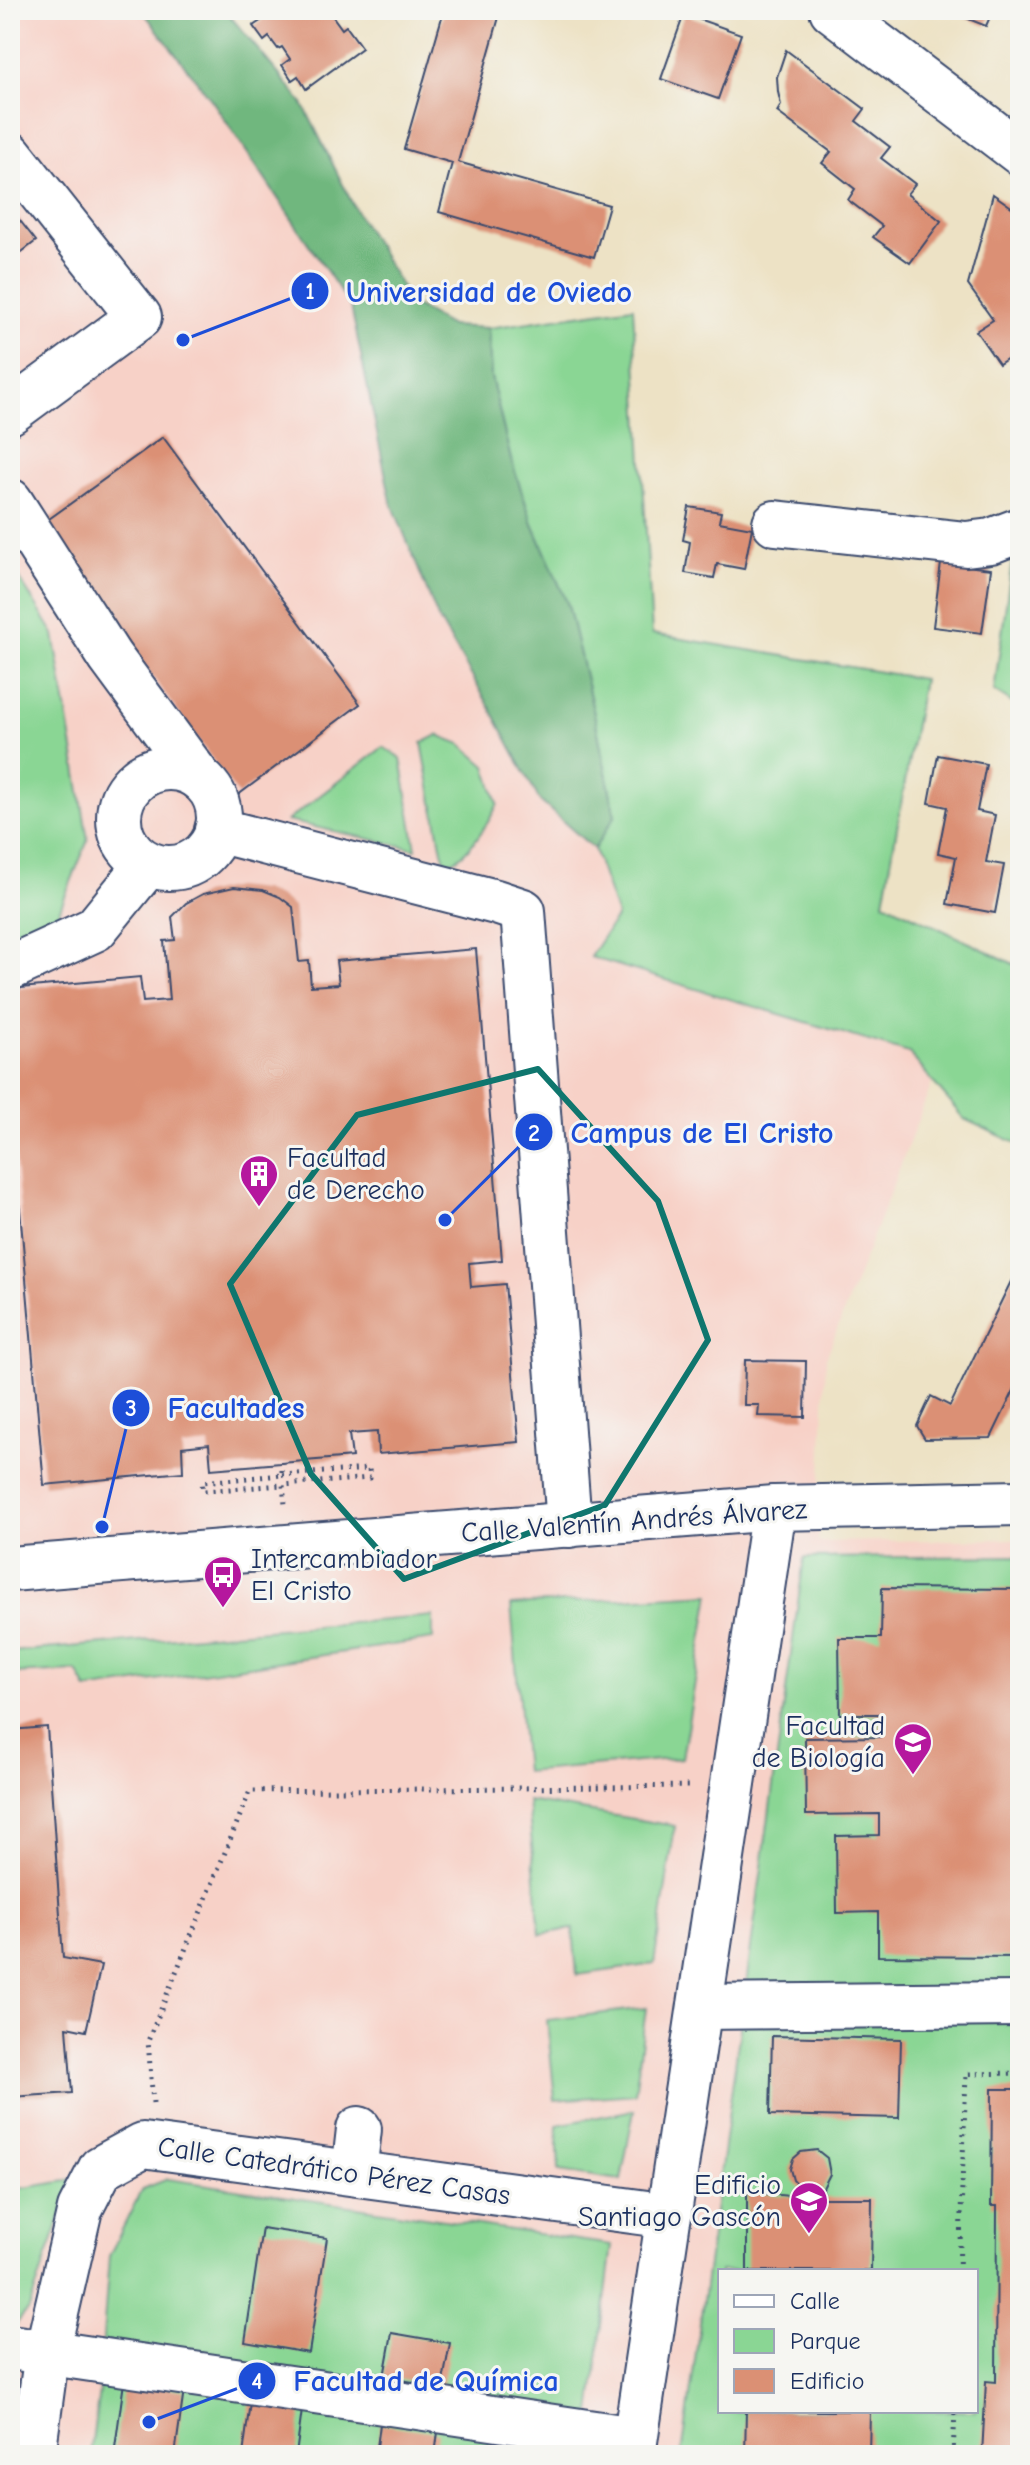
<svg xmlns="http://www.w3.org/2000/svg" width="1030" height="2465" font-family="'Comic Neue',sans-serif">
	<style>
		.built { fill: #f7d1c7; fill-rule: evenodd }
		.green { fill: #8ad694; stroke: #528279; stroke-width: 2; fill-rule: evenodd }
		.forest { fill: #6fb77e; stroke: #45736e; stroke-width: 2 }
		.building { fill: #db9074 }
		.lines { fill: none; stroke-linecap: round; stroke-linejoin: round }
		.minor-casing { stroke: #3a4a6d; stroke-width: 48 }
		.path { stroke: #3a4a6d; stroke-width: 5; stroke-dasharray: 2 6; stroke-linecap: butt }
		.minor { stroke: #fff; stroke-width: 44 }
		.marked { fill: none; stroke: #0f766e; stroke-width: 6; stroke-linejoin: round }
		.labels { text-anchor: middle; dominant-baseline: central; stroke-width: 6; stroke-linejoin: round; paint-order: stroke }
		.poi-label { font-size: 28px; fill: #1b2f5e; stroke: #f6f6f2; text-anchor: start }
		.street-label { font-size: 28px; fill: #1b2f5e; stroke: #f6f6f2 }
		.leader { fill: none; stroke: #1d4ed8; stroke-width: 3 }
		.callout-dot { fill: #1d4ed8; stroke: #f6f6f2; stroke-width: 3 }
		.mark-label { font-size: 24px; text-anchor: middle; font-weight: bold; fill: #fff }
		.callout-label { font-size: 30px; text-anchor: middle; font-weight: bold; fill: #1d4ed8; stroke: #f6f6f2; stroke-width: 6; stroke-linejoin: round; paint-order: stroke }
	</style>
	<rect width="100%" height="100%" fill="#f6f6f2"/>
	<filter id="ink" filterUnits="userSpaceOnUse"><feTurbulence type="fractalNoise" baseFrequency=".0125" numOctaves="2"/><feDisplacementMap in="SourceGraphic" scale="16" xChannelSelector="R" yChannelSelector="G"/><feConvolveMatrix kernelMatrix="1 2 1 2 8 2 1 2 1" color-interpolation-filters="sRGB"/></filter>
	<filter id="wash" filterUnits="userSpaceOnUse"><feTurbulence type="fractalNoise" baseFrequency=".006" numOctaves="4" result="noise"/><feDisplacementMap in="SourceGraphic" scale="32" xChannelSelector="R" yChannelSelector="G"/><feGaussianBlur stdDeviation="1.8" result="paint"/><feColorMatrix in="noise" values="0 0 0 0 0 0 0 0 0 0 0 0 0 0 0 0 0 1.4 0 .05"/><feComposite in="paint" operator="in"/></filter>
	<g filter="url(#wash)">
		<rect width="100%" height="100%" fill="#ede2c5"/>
		<path class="built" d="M10,10H183L948,1042L826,1358L818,1542L1020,1539V2455H10V933L58,914L54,634L10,563ZM720,2271H976V2411H720Z"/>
		<g class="green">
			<path d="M633,307L652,634L923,679L884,902L1020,967V1145L964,1119L909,1053L590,957L617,916L594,849L615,816L595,718L568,605L532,522L511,460L491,377L488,328Z"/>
			<path d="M1020,542V740L1017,706L994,691L1014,546Z"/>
			<path d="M10,563L54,634L88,840L58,914L10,933Z"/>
			<path d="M438,735L461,744L486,766L498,804C490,820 468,857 450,862L445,860L442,851L422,743Z"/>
			<path d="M383,747L401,758L416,849L287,821Z"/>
			<path d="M1020,1556V2455H682L804,1558ZM720,2271H976V2411H720Z"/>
			<path d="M710,1594L682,1758L525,1772L511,1605Z"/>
			<path d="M433,1616V1639L87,1690L77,1671L10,1674V1652Z"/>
			<path d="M528,1801L675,1826L654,1964L577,1975L573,1929L540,1934Z"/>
			<path d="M646,2008L635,2094L555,2100L547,2020Z"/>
			<path d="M634,2110L621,2180L559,2171L557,2125Z"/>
			<path d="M168,2179L612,2245L586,2455H90L99,2392L109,2256L142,2189Z"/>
			<path d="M73,2180L29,2309L15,2325H10V2190Z"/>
		</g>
		<path class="forest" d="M142,10H225L302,102L357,213L412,304L451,326L488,328L491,377L511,460L532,522L568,605L595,718L615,816L594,849L540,801L491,709L438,618L391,501L351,307L213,102Z"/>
		<g id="blocks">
			<g class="building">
				<path d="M255,10H328L342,29L346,26L362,48L306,89L298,76L292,80L282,65L290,59L282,47L278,49L269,37L264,41L253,26L262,20Z"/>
				<path d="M444,10H501L458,162L609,205L594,257L439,212L452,163L404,149Z"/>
				<path d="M946,10H993L986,26Z"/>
				<path d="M684,14L741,34L718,99L661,79Z"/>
				<path d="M786,50L865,109L856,121L890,147L881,158L915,184L907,194L941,221L910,263L873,237L882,226L848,200L855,189L822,163L831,152L777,112L781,105L778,92L777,77Z"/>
				<path d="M993,194L1020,213V350L999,364L976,331L993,320L968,285Z"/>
				<path d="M10,208L36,241L10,261Z"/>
				<path d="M163,437L360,704L238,795L42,524Z"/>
				<path d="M689,507L721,512L719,522L752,528L744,569L717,564L714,578L685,573L690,542L683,540Z"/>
				<path d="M941,563L991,569L982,633L933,627Z"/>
				<path d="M938,755L986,764L977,811L995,815L986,862L1004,865L995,913L947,904L956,857L938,853L947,807L929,803Z"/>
				<path d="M234,887L263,890L280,897L293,907L299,962L309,961L311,986L339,984L336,961L476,949L502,1260L469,1263L471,1287L505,1284L519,1442L378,1454L377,1432L349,1434L352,1457L211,1469L209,1444L182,1447L183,1472L44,1485L10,1095V989L140,977L143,1002L169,1000L164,941L175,940L172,917L186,903L203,894Z"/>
				<path d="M1020,1263V1378L991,1438L925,1439L917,1426L931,1396L950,1406Z"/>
				<path d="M745,1360L806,1361L805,1417L758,1416L759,1405H744Z"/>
				<path d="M882,1588L1020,1589V1957L878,1956V1912L837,1913L836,1836L879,1835V1814L806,1815L805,1738L880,1737V1714H840L839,1638H881Z"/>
				<path d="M47,1727L63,1958L101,1965L86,2031L67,2027L72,2093L10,2097V1730Z"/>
				<path d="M772,2036L901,2039L899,2118L770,2115Z"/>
				<path d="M992,2089H1020V2455H982L986,2381L996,2382L997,2206H991Z"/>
				<path d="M817,2150L827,2158L830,2174L823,2188V2198H872L871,2271H747V2192L800,2197L799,2187L793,2180L790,2169L793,2159L801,2152Z"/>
				<path d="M262,2228L327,2238L309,2353L245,2342Z"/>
				<path d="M392,2333L450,2343L442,2387L384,2377Z"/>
				<path d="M124,2382L184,2390L175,2455H114Z"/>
				<path d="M250,2402L302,2410L296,2455H243Z"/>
				<path d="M746,2411H870L869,2455H745Z"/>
				<path d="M380,2424L438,2432L435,2455H376Z"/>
				<path d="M494,2443L546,2450V2455H493Z"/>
			</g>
		</g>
	</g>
	<g filter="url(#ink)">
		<use href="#blocks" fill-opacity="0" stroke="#3a4a6d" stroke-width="2"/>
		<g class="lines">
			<g class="minor-casing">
				<g id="minor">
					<path d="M832,10L1020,153"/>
					<path d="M10,154L139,317L10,412"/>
					<path d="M10,501L110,657L200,779"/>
					<path d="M775,523L966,544L991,541L1020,530"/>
					<circle cx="169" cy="818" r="50"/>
					<path d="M217,830L496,902L523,911L569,1525"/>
					<path d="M10,968L95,929L148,864"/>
					<path d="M10,1569L774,1508L1020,1503"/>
					<path d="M700,2007L1020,2004"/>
					<path d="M354,2173L359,2129"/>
					<path d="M10,2347L635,2439"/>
					<path d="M33,2455L47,2352L80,2209L101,2168L143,2145L669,2216"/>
					<path d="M633,2455L774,1508"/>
				</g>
			</g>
			<g class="path">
				<path d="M10,1158L15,1155"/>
				<path d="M282,1462V1475L202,1482L203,1491L283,1485"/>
				<path d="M282,1475L369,1469L370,1478L283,1485L285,1505"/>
				<path d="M153,2103L148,2041L250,1791L692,1786"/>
				<path d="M959,2271L966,2074L1020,2073"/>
				<path d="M953,2455L955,2411"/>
			</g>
			<use href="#minor" class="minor"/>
		</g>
	</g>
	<path class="marked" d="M538,1069L658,1201L708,1340L605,1505L404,1579L311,1474L230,1284L357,1115Z"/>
	<defs>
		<g id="building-pin" transform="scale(2)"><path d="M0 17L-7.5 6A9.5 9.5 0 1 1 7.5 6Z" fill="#b5179e" stroke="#f6f6f2"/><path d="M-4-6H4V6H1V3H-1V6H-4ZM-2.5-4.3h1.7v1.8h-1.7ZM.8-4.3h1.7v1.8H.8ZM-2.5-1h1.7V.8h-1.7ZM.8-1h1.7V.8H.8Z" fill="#fff"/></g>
		<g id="bus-pin" transform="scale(2)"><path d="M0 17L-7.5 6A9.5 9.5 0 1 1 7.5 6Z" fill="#b5179e" stroke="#f6f6f2"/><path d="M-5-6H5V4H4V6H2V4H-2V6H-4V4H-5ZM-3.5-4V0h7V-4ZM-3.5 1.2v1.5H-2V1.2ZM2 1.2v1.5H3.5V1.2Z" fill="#fff"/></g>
		<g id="university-pin" transform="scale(2)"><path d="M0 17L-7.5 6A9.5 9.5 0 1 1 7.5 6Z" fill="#b5179e" stroke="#f6f6f2"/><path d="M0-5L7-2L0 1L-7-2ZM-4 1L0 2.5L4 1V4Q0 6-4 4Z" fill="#fff"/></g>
	</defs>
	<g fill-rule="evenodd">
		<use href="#building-pin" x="259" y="1174"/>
		<use href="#bus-pin" x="223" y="1575"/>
		<use href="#university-pin" x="913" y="1742"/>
		<use href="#university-pin" x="809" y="2201"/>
	</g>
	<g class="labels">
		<g class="poi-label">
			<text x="287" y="1158">Facultad<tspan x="287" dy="32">de Derecho</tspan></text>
			<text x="251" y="1559">Intercambiador<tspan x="251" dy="32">El Cristo</tspan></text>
			<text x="885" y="1726" text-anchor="end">Facultad<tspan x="885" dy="32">de Biología</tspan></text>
			<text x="781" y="2185" text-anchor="end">Edificio<tspan x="781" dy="32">Santiago Gascón</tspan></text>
		</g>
		<g class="street-label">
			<text transform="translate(634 1521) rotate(-4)">Calle Valentín Andrés Álvarez</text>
			<text transform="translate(334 2171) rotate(8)">Calle Catedrático Pérez Casas</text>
		</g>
	</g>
	<path class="leader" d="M183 340L310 291M445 1220L534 1132M102 1527L131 1408M149 2422L257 2381"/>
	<g class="callout-dot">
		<circle cx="183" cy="340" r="8"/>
		<circle cx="445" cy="1220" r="8"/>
		<circle cx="102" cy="1527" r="8"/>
		<circle cx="149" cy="2422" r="8"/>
		<circle cx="310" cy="291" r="20"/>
		<circle cx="534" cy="1132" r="20"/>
		<circle cx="131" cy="1408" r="20"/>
		<circle cx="257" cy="2381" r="20"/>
	</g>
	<g class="mark-label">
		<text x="310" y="299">1</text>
		<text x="534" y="1141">2</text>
		<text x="131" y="1416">3</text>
		<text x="257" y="2389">4</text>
	</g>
	<g class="callout-label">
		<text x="489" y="302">Universidad de Oviedo</text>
		<text x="702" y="1143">Campus de El Cristo</text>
		<text x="236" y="1418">Facultades</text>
		<text x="426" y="2391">Facultad de Química</text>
	</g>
	<rect width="1030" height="2465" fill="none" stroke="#f6f6f2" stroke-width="40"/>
	<rect x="718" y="2269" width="260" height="144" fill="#f6f6f2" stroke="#9ea6b7" stroke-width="2"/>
	<rect x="734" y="2295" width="40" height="12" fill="#ffffff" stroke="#9ea6b7" stroke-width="2"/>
	<text x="790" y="2309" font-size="24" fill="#1b2f5e">Calle</text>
	<rect x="734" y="2329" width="40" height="24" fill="#8ad694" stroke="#9ea6b7" stroke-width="2"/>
	<text x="790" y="2349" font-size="24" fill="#1b2f5e">Parque</text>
	<rect x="734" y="2369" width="40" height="24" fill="#db9074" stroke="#9ea6b7" stroke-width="2"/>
	<text x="790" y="2389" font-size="24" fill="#1b2f5e">Edificio</text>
</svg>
